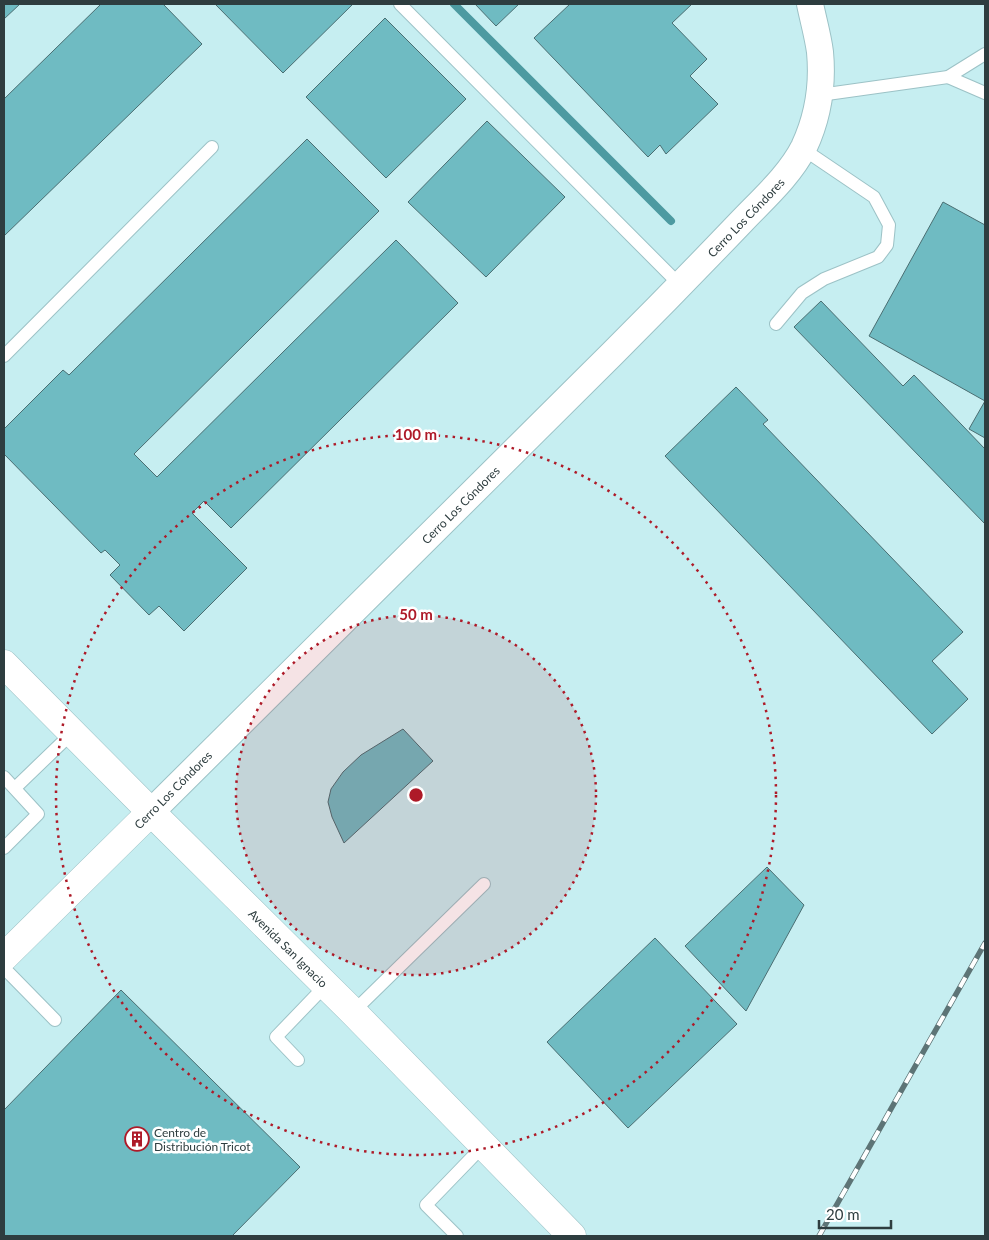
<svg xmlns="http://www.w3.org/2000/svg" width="989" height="1240" font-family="Lato,sans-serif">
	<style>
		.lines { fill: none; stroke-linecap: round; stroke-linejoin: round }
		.stream { stroke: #4d9aa1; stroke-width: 8 }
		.building { fill: #6fbbc2; stroke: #4a6e72 }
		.service-casing { stroke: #9cc2c6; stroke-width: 14 }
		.minor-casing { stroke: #9cc2c6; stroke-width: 28 }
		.tertiary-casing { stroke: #9cc2c6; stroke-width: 29 }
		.secondary-casing { stroke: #9cc2c6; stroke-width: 29 }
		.service { stroke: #fff; stroke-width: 12 }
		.minor { stroke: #fff; stroke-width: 26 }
		.tertiary { stroke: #fff; stroke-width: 28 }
		.secondary { stroke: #fff; stroke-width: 28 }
		.rail-casing { stroke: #5d7476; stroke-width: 5.5 }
		.rail { stroke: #fff; stroke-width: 4; stroke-dasharray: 11; stroke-linecap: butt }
		.ring { fill: none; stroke: #ae1a28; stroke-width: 2.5; stroke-dasharray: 2.5 5 }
		.labels { text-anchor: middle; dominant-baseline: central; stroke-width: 5; stroke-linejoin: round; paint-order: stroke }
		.street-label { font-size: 12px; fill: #2e3d3f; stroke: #fff }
		.poi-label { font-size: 12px; fill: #2e3d3f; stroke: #fff; text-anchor: start }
		.centre { fill: #ae1a28; stroke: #fff; stroke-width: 2.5 }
		.ring-label { font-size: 15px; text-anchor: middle; font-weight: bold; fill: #ae1a28; stroke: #fff; stroke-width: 5; stroke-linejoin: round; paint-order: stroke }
	</style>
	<rect width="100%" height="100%" fill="#c6eef1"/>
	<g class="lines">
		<path class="stream" d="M454,4L671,221"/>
	</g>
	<g class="building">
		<path d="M4,4H20L4,19Z"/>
		<path d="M101,4H163L202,44L4,236V99Z"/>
		<path d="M215,4H353L283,73Z"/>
		<path d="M475,4H519L496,26Z"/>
		<path d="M570,4H692L672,23L707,59L690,76L718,104L666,154L660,145L648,157L534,38Z"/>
		<path d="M385,18L466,99L386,178L306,97Z"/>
		<path d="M487,121L565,197L486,277L408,202Z"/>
		<path d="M307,139L379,211L134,454L157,477L396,240L458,303L231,528L204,501L192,513L247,568L184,631L159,606L149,615L110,575L120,565L105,550L101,553L4,454V429L63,370L69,375Z"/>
		<path d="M943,202L985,225V438L969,429L985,401L869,336Z"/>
		<path d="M821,301L903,386L914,375L985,449V524L794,327Z"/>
		<path d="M736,387L768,420L763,424L963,632L932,661L968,699L932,734L665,456Z"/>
		<path d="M403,729L433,761L344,843L332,817L328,802L331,789L343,772L361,755Z"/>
		<path d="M767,867L804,905L746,1011L685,946Z"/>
		<path d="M655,938L737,1024L628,1128L547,1042Z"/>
		<path d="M121,990L300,1167L232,1236H4V1110Z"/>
	</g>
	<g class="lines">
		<g class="service-casing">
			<g id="service">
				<path d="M400,4L681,286"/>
				<path d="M948,77L985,93"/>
				<path d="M820,95L948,77L985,54"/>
				<path d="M776,324L802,293L824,279L878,257L887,245L889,225L874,197L803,149"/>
				<path d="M4,356L212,147"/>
				<path d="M4,777L38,814L4,848"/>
				<path d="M15,788L72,733"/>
				<path d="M4,968L55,1020"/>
				<path d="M353,1012L484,884"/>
				<path d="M298,1060L276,1037L326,985"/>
				<path d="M457,1236L426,1205L483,1146"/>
			</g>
		</g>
		<g class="minor-casing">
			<g id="minor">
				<path id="s1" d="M151,812C305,659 459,506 613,353C656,310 699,266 742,221C763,199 790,175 804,147C818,117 823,84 820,52C818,36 813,19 810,4"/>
			</g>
		</g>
		<g class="tertiary-casing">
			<path id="tertiary" d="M4,957L151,812"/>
		</g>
		<g class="secondary-casing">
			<g id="secondary">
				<path id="s2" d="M4,664L151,812L353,1012L572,1236"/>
			</g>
		</g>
		<use href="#service" class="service"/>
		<use href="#minor" class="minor"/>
		<use href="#tertiary" class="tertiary"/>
		<use href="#secondary" class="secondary"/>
		<g class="rail-casing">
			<path id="rail" d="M819,1236L985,943"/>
		</g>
		<use href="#rail" class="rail"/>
	</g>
	<circle cx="416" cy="795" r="180" fill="#ae1a28" fill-opacity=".12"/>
	<g class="ring">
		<circle cx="416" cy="795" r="180"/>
		<circle cx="416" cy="795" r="360"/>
	</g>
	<defs>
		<g id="building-ring" transform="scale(1.25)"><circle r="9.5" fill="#fff" stroke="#ae1a28" stroke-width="1.5"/><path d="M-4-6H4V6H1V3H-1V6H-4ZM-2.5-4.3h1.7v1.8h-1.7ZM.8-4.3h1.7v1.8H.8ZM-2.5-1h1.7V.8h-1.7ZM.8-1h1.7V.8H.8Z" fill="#ae1a28"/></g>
	</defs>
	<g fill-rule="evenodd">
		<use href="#building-ring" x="137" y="1139"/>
	</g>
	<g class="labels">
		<g class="street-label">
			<text stroke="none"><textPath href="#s1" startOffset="841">Cerro Los Cóndores</textPath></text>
			<text stroke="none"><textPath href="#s1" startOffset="436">Cerro Los Cóndores</textPath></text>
			<text transform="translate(173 790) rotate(-45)">Cerro Los Cóndores</text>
			<text stroke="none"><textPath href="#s2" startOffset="402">Avenida San Ignacio</textPath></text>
		</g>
		<g class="poi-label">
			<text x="154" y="1132">Centro de<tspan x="154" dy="14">Distribución Tricot</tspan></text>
		</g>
	</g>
	<circle cx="416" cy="795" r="8" class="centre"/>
	<g class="ring-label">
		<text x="416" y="440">100 m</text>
		<text x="416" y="620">50 m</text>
	</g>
	<rect width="989" height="1240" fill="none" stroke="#2e3d3f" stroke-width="10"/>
	<path d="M819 1220v8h72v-8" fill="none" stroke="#2e3d3f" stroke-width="2.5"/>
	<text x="826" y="1220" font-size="15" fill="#2e3d3f" stroke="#ffffff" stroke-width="4" paint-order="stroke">20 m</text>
</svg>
